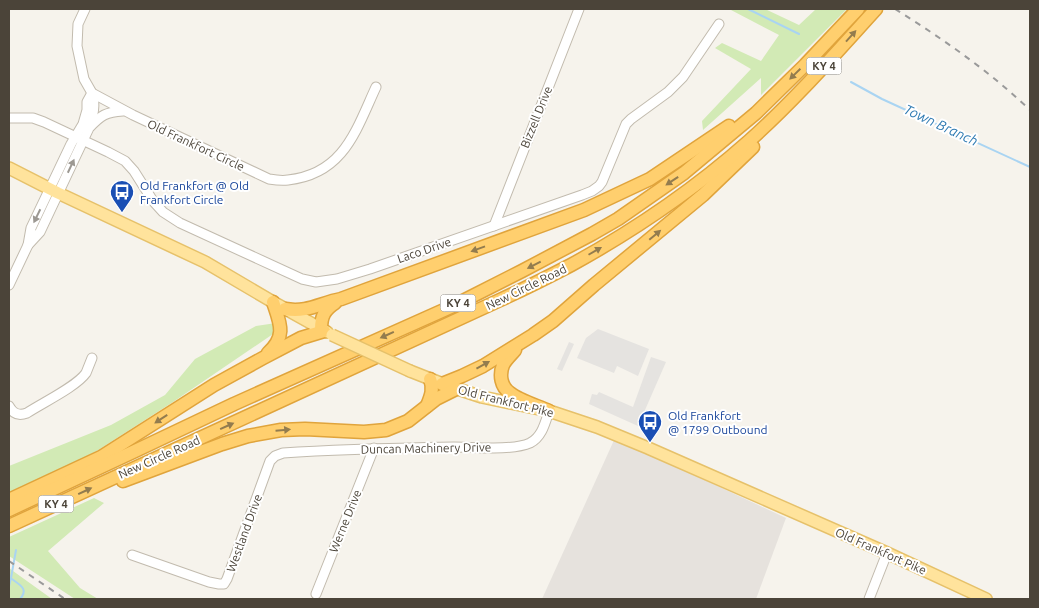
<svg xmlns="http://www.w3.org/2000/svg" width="1039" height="608" font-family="Ubuntu,sans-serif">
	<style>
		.industrial { fill: #e6e2dd }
		.green { fill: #d2eab5 }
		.parking { fill: #e5e3e0 }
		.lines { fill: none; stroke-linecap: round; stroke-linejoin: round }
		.stream { stroke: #a9d4f2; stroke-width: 2 }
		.minor-casing { stroke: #c2bbae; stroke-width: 11 }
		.major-casing { stroke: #e6c16a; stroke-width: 14 }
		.highway-casing { stroke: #e0a43c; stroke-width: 15 }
		.minor { stroke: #fff; stroke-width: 9 }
		.major { stroke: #ffe39c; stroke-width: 11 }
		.highway { stroke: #ffcf6e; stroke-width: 12 }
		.rail { stroke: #9a9a9a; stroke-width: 2; stroke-dasharray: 6 6; stroke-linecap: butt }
		.major-bridge-casing { stroke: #e6c16a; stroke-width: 14; stroke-linecap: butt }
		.major-bridge { stroke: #ffe39c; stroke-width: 11 }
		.oneway { fill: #937c4e }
		.oneway2 { fill: #9c9892 }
		.labels { text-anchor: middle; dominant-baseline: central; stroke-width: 4; stroke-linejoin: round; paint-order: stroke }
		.shield { fill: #fff; stroke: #817c74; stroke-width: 1 }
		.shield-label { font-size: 11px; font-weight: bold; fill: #4b4439 }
		.street-label { font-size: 12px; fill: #4b4439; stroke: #fff }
		.transit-label { font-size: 12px; fill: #164399; stroke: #fff; text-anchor: start }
		.water-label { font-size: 14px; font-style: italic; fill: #2e7ab2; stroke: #fff }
	</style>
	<rect width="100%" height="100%" fill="#f6f3ec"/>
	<path class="industrial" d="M615,438L786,518L756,599H542Z"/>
	<g class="green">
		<path d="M732,9H765L799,25L816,9H847L761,95V78L703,130L702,121L751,69L715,48L722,43L761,61L779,35L731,10Z"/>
		<path d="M276,323L273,334L173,402L67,470L9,499V466L111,425L165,395L195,359L256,326Z"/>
		<path d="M94,498L104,503L48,551L80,588L98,599H75L9,556V537Z"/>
		<path d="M9,568L13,571L52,599H9Z"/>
	</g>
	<g class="parking">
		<path d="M598,329L649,349L638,376L617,366L614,373L577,358L586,338Z"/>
		<path d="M569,342L574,344L562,371L557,369Z"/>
		<path d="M651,357L666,362L638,426L589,404L592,394L597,395L599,392L633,407Z"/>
	</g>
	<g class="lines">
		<g class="stream">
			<path d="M748,9L799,34"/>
			<path d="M851,82L882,99L1030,167"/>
			<path d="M12,579C20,585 29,589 20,599"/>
			<path d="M9,586L11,578L16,550"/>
		</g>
		<g class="minor-casing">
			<g id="minor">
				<path d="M85,9L78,24L77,46L84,79L92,93L133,115L269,179C275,180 282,181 288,180C344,174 356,130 376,87"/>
				<path d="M9,118H33L44,122L108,152L125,161L134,171L153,201L163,212L180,223L302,279L316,282L337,279L370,269L582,195L592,191L599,186L602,182L626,124L631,119L668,92L683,77L719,24"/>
				<path d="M89,127C93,116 96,105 92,93"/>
				<path d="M494,226L579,9"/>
				<path d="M28,245L31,228L71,144L83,124L87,110V102L92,93"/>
				<path d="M9,285L28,245L40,232L89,128C101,115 106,112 123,111"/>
				<path d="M9,406C13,414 19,416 27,413C42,403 76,387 86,373C88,368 90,363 92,358"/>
				<path d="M132,555L209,582L219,584H224L227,579L270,461L275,456L283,453C340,449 397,448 454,447C474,447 512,451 530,443C542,437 545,423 549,411"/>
				<path d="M316,594L374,448"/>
				<path d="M869,599L887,553"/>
			</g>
		</g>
		<g class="major-casing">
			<g id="major">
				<path d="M9,168L58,193L205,262L273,302L327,332"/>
				<path d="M410,371L443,384L482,397L549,411L597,427L648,448L887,553L986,599"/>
			</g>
		</g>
		<g class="highway-casing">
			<g id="highway">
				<path d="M285,309C307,313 320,303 341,299L584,210L650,179L729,126"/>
				<path d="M321,329C321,317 324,310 335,303"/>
				<path d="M515,350C511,355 506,359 503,365C499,375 501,387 510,393C518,400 538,406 549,411"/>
				<path d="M268,353C287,336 280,323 273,302"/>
				<path d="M442,384L462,376L483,366L533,335L553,321L594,285L703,195L753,147"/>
				<path d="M427,406C431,396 434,389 430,379"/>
				<path d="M123,481L222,444L248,436L281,430L305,429L364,432L386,430L408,421L436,399L456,389"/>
				<path d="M11,499L101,457L214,385L263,358L301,338L324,331"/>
				<path d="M9,510L135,451L234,404L453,306L522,271L592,234L618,219L684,173L756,113L805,65L858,9"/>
				<path d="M9,526L500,300C524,289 548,277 571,265C633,231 696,188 749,141C795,100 835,54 876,9"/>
			</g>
		</g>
		<use href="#minor" class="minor"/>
		<use href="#major" class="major"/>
		<use href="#highway" class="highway"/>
		<g class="rail">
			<path d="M895,9C943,39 989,71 1030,110"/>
			<path d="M9,561L65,599"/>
		</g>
		<g class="major-bridge-casing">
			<path id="major-bridge" d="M332,335L410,371"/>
		</g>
		<use href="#major-bridge" class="major-bridge"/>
	</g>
	<defs><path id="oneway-solid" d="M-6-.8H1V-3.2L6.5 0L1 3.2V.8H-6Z" transform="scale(1.25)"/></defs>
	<g class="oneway">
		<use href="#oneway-solid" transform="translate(851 36) rotate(-48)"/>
		<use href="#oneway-solid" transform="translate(795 74) rotate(136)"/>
		<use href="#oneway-solid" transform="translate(672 181) rotate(146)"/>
		<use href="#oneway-solid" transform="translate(655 235) rotate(-40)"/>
		<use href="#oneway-solid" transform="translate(478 249) rotate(160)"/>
		<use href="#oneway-solid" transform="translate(595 251) rotate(-30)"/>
		<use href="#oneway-solid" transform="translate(534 265) rotate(153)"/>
		<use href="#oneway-solid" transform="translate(387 335) rotate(156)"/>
		<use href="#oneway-solid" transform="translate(483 365) rotate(-29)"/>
		<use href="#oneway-solid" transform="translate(161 419) rotate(147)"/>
		<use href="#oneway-solid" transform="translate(227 426) rotate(-24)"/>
		<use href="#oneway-solid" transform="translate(283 430) rotate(-5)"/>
		<use href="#oneway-solid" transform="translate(85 491) rotate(-25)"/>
	</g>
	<g class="oneway2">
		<use href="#oneway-solid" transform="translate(71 166) rotate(-65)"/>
		<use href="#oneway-solid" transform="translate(37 216) rotate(116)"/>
	</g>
	<defs>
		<g id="bus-pin" transform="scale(1.25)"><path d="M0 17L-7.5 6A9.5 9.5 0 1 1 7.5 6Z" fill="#1a4fb4" stroke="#fff"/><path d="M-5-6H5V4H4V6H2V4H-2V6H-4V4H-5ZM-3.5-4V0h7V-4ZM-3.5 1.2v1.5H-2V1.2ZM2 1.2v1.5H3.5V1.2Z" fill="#fff"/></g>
	</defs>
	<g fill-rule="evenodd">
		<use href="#bus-pin" x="122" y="192"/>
		<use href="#bus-pin" x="650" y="422"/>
	</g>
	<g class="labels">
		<g class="shield">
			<rect x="806.5" y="57.5" width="35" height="17" rx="4"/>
			<rect x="440.5" y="294.5" width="35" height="17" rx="4"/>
			<rect x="38.5" y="495.5" width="35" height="17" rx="4"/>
		</g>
		<g class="shield-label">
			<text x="824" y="66">KY 4</text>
			<text x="458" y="303">KY 4</text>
			<text x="56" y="504">KY 4</text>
		</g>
		<g class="street-label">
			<text transform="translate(536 117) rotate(-68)">Bizzell Drive</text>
			<text transform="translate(196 145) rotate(25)">Old Frankfort Circle</text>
			<text transform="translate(424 250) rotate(-19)">Laco Drive</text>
			<text transform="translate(526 287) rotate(-26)">New Circle Road</text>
			<text transform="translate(506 401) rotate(14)">Old Frankfort Pike</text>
			<text transform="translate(426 448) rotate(-1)">Duncan Machinery Drive</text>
			<text transform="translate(159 457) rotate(-24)">New Circle Road</text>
			<text transform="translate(345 521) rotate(-68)">Werne Drive</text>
			<text transform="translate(244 533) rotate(-70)">Westland Drive</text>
			<text transform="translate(881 551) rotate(24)">Old Frankfort Pike</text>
		</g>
		<g class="transit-label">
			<text x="140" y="185">Old Frankfort @ Old<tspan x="140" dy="14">Frankfort Circle</tspan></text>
			<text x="668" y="415">Old Frankfort<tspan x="668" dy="14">@ 1799 Outbound</tspan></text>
		</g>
		<g class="water-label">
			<text transform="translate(941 125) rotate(25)">Town Branch</text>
		</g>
	</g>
	<rect width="1039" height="608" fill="none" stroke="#4b4439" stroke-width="20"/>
</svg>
